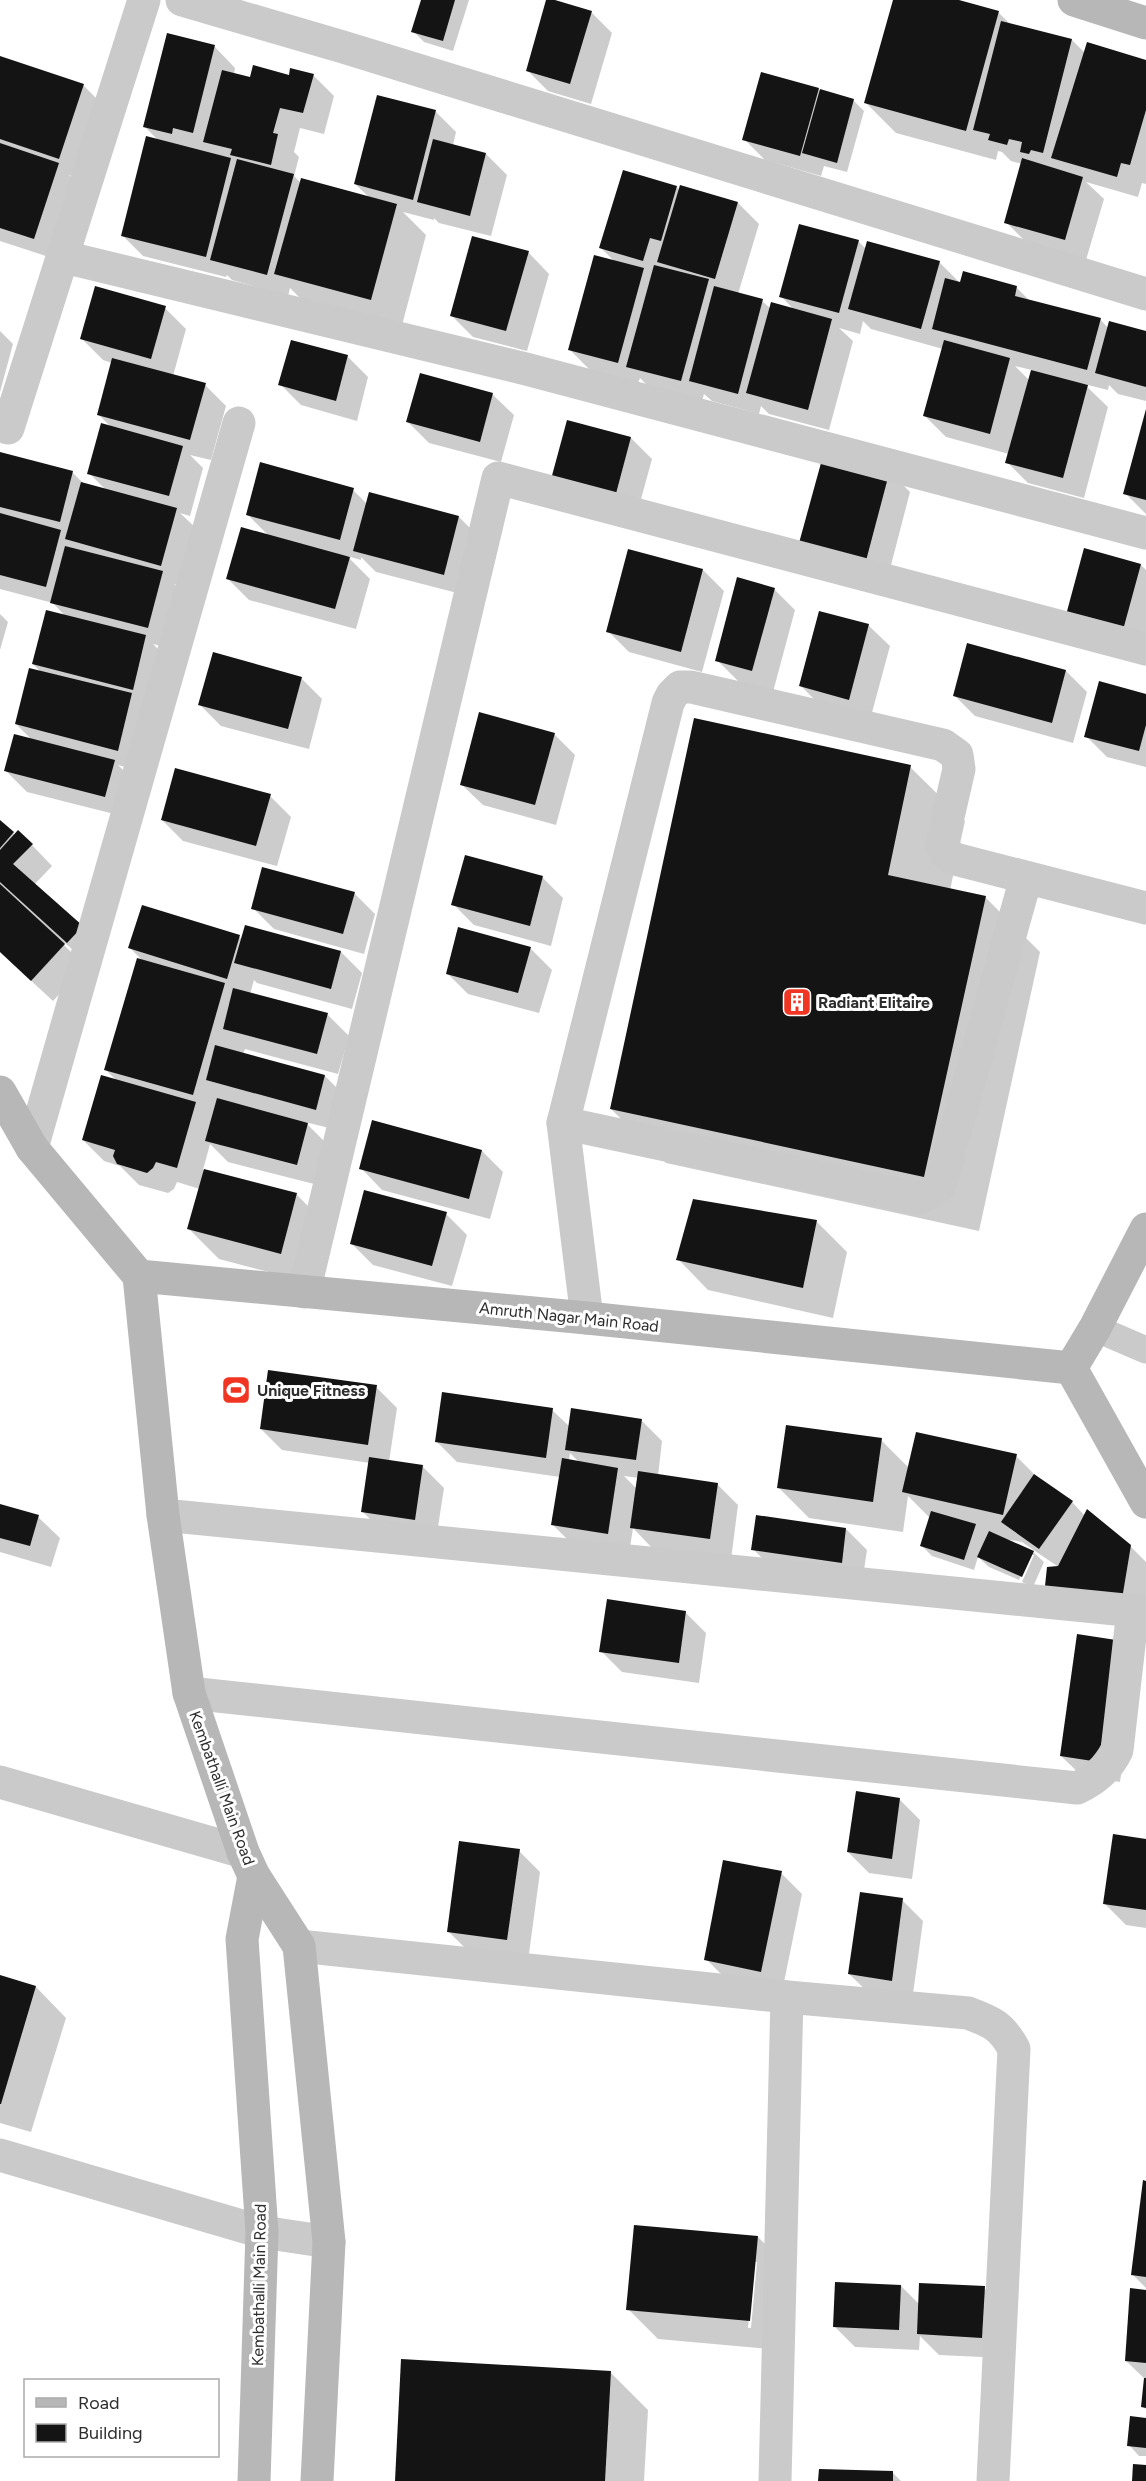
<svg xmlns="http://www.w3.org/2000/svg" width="1146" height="2481" font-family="Figtree,sans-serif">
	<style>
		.shadow { fill: #0003; fill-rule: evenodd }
		.building { fill: #141414 }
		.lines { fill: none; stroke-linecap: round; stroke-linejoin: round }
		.lane { stroke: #cacaca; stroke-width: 27 }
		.street { stroke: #cacaca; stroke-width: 33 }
		.secondary { stroke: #b7b7b7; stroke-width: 33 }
		.labels { text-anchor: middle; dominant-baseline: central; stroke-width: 6; stroke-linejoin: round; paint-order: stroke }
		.poi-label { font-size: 16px; font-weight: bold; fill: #2d2d2d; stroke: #fff; text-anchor: start }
		.street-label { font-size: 16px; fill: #2d2d2d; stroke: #fff }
	</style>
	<rect width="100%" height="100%" fill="#fff"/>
	<g class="shadow">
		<path d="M423,0H469L453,51L424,42L413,31Z"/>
		<path d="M548,0L591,12L612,33L591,104L548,91L527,70Z"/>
		<path d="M895,0H954L998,12L1011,25L1072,40L1085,53L1146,61V184L1142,183L1138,197L1086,182L1104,199L1086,260L1027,243L1006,222L1022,164L1011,161L1002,152L998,151L996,160L896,133L866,103Z"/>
		<path d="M214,46L235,68L234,74L251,79L313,75L334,96L324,134L300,128L294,152L299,157L294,176L301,183L370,198L355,184L435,111L456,132L453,145L486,154L507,175L491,236L439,223L434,218V220L403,212L426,235L401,329L306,304L290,288L288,296L232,280L227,275L226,277L143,256L122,235L159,141L145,127Z"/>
		<path d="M0,57L83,85L104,106L80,179L69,175L79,185L55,259L0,241Z"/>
		<path d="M818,89L821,92L853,100L864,111L847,172L824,166L821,176L765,160L744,139Z"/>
		<path d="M677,187L680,191L681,187L738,203L759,224L738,294L762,301L771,309L794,310L781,296L858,241L866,249L939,262L961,284L1016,287L1030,301L1100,319L1108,328L1146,332V401L1118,394L1109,385L1108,390L1084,384L1108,407L1084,498L1028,483L1007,462L1009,454L946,437L925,416L943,349L871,329L863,321L860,334L839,328L853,341L829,430L769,414L761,406L759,414L712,401L704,394L702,401L649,387L640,378L638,383L590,370L569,349L615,262L601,248ZM1015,366L1032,370L1029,380Z"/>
		<path d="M528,252L549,274L527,351L473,337L452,316Z"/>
		<path d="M165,308L186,329L173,376L205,385L226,406L211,460L190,455L203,468L190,516L180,513L198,530L182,587L174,584L183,593L168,648L153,644L167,658L139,771L118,765L136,783L126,817L27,792L6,771L33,741L16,724L42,673L33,664L66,617L53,603L0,589V454L72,472L84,484L106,490L89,473L111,427L99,415L112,363L103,360L82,339Z"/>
		<path d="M0,331L13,344L0,392Z"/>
		<path d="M347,356L368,377L357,421L301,405L280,384Z"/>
		<path d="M492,394L514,415L501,462L429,443L408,422Z"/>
		<path d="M1146,412V514L1125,493Z"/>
		<path d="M631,438L652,459L635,521L551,483Z"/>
		<path d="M889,471L910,492L884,592L819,574Z"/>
		<path d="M353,490L367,504L459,517L480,538L465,595L376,572L361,557V560L347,556L370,579L356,629L249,600L228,579L269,536L247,514Z"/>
		<path d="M1085,550L1141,565L1146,570V644L1089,635Z"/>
		<path d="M703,570L724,591L702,672L629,652L608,631Z"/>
		<path d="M774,589L795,610L773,692L738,681L717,660Z"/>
		<path d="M0,614L8,622L0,650Z"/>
		<path d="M868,625L890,646L870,720L822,707L801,686Z"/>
		<path d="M1066,671L1087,692L1073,743L975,716L954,695Z"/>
		<path d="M301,678L322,699L309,749L221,726L200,705Z"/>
		<path d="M1146,695V767L1107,757L1086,736Z"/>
		<path d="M554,734L575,755L556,825L483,805L461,784Z"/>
		<path d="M910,767L965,821L950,890L985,897L1040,952L979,1231L666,1163L611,1109Z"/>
		<path d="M270,796L291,817L277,866L183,841L162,820Z"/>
		<path d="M0,822L15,835L32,845L52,866L34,885L81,928L88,963L65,943L64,945L85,966L53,1001L0,952Z"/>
		<path d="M542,877L563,898L551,946L474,925L453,904Z"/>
		<path d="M354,893L375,914L364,954L274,929L253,908Z"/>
		<path d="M246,926L341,952L362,973L352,1009L257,983L254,980L250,994L328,1015L349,1036L338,1074L245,1049L243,1054L325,1076L346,1097L337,1130L305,1122L328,1145L318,1185L228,1162L210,1144L203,1170L297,1195L327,1225L311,1283L219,1259L189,1229L200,1189L177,1182L174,1189L168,1193L139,1185L120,1166L104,1161L83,1140L117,1081L106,1070L143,961L130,948L239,937L242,939Z"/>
		<path d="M459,929L531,949L552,970L539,1013L468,994L447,973Z"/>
		<path d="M373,1122L482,1151L503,1172L490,1219L382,1190L361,1168Z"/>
		<path d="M446,1214L467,1235L452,1286L373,1265L352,1244Z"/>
		<path d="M816,1221L847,1252L833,1318L708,1290L678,1259Z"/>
		<path d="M376,1387L397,1408L389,1462L423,1467L444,1488L436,1540L384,1533L363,1512L370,1463L282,1450L261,1429Z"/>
		<path d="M552,1410L570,1427L641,1420L662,1441L658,1476L717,1484L738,1505L731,1560L653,1549L633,1528L629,1554L574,1546L553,1525L560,1477L457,1462L436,1441ZM570,1453L580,1463L569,1461ZM624,1476L639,1478L637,1489Z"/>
		<path d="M881,1440L909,1468L1016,1456L1041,1481L1072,1502L1085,1516L1130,1546L1146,1562V1627L1022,1542L1004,1539L1033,1552L1044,1562L1033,1587L1022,1582L1034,1555H1031L1019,1580L989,1567L978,1557L974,1570L932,1556L922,1546L930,1518L908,1496L903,1532L809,1518L779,1488Z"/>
		<path d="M0,1506L38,1517L60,1538L51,1567L0,1552Z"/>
		<path d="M846,1529L867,1550L862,1583L774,1570L753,1549Z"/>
		<path d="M685,1612L706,1633L699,1683L622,1672L601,1651Z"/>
		<path d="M1137,1662L1120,1782L1083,1777L1061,1756Z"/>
		<path d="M899,1799L920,1820L912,1879L869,1873L848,1852Z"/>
		<path d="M1146,1840V1928L1126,1925L1105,1904Z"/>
		<path d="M519,1851L540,1872L528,1961L469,1952L448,1931Z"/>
		<path d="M781,1873L802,1894L782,1992L727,1980L706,1959Z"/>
		<path d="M902,1900L923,1921L912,2001L871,1995L849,1974Z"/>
		<path d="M0,1977L36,1987L66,2018L31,2132L0,2123Z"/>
		<path d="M1146,2182V2288L1132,2274Z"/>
		<path d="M758,2237L788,2267L780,2350L658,2339L628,2309ZM754,2262H757L751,2328H748Z"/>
		<path d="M901,2286L920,2305L984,2288L1005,2309L1003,2358L939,2355L920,2336L919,2350L855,2347L834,2326Z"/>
		<path d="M1146,2291V2409L1143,2406L1146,2380L1126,2361Z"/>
		<path d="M610,2372L648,2410L644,2481H396Z"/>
		<path d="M1146,2419V2456H1139L1129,2445Z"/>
		<path d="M893,2473L901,2481H820Z"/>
	</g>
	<g class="building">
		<path d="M421,0H455L443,41L411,32Z"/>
		<path d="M546,0H555L592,11L570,84L526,71Z"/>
		<path d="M893,0H959L999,11L966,131L864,103Z"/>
		<path d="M1001,21L1072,39L1043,153L1031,150L1029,154L1020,152L1022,142L1009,139L1007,145L988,140L990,134L973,130Z"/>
		<path d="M167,33L215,45L193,133L173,128L172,134L143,127Z"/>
		<path d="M1087,42L1146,60V110L1130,165L1121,163L1117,177L1051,158Z"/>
		<path d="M0,56L84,84L59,159L0,139Z"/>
		<path d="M253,65L289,75L290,68L314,74L303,113L280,108L273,133L278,134L271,165L230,155L232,149L203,142L222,70L250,77Z"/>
		<path d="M761,72L819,88L800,156L742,140Z"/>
		<path d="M820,89L854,99L837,163L802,153Z"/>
		<path d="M377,95L436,110L413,200L354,184Z"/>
		<path d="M146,136L231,158L206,257L121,236Z"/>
		<path d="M433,139L486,153L470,216L417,202Z"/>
		<path d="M0,143L59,163L34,239L0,228Z"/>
		<path d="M1022,158L1083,177L1065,240L1004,223Z"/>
		<path d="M237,159L294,174L267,275L210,260Z"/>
		<path d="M623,170L677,186L661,241L650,238L643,261L599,248Z"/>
		<path d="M301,178L397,204L371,300L274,274Z"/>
		<path d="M680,185L738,202L715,279L657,262Z"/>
		<path d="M799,224L859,240L839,313L779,297Z"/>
		<path d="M472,236L529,251L506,331L450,316Z"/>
		<path d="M867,241L940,261L921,329L848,309Z"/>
		<path d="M594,255L644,268L618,363L568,350Z"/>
		<path d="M654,265L709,279L681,381L626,367Z"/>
		<path d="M963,271L1017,286L1015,296L1101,318L1087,370L932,329L945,278L960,282Z"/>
		<path d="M95,286L166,306L151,359L80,339Z"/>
		<path d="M714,286L763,299L738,394L689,381Z"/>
		<path d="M771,302L832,319L808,410L746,393Z"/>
		<path d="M1109,321L1146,331V387L1095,373Z"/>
		<path d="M291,340L348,355L336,401L278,385Z"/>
		<path d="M944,340L1010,358L990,434L923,416Z"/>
		<path d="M112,358L206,383L190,440L97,415Z"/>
		<path d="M1031,370L1088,385L1063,478L1005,463Z"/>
		<path d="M420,373L493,393L480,442L406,422Z"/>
		<path d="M1146,409V500L1123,494Z"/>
		<path d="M567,420L631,437L614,501L550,483Z"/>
		<path d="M101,423L183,446L169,496L87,474Z"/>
		<path d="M0,452L73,471L60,522L0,507Z"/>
		<path d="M824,452L890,470L863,572L796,554Z"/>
		<path d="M260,462L354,488L340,540L246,515Z"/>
		<path d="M81,482L177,508L161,566L65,539Z"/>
		<path d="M369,492L459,516L444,575L353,551Z"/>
		<path d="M0,513L61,530L46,587L0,575Z"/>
		<path d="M241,527L350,557L335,609L226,579Z"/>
		<path d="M65,546L163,571L148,628L50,603Z"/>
		<path d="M1084,548L1141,564L1123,630L1066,615Z"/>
		<path d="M628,549L703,569L681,652L606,632Z"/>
		<path d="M737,577L775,588L752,671L715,661Z"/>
		<path d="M46,610L146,635L133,690L32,664Z"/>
		<path d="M819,611L869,624L849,700L799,686Z"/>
		<path d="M967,643L1066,670L1052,723L953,696Z"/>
		<path d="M213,652L302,677L288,729L198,705Z"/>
		<path d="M29,668L132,693L118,751L15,724Z"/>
		<path d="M1099,681L1146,694V725L1139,751L1084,737Z"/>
		<path d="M479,712L555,733L535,805L460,785Z"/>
		<path d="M694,718L911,765L888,875L986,896L924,1177L610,1109Z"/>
		<path d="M14,734L115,760L105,797L4,771Z"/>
		<path d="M175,768L271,794L256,846L161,820Z"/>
		<path d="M0,820L14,832L0,848Z"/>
		<path d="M18,830L33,844L13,864L83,926L67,943L0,882V850Z"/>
		<path d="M465,855L543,876L530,926L451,905Z"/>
		<path d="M262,867L355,892L343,934L251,909Z"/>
		<path d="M0,884L65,944L31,981L0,952Z"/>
		<path d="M142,905L240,935L227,979L128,948Z"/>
		<path d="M245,925L341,951L331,989L234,963Z"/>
		<path d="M458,927L531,947L518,993L446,974Z"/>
		<path d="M137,958L225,983L193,1095L104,1070Z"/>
		<path d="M233,988L328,1013L317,1054L223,1029Z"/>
		<path d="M215,1045L325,1075L316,1110L206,1080Z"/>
		<path d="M101,1075L196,1102L177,1168L156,1162L153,1168L147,1173L117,1164L113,1156L115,1150L82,1140Z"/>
		<path d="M217,1098L308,1123L297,1165L205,1141Z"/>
		<path d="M372,1120L482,1150L469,1199L359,1169Z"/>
		<path d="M204,1169L297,1193L281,1254L187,1229Z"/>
		<path d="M364,1190L447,1212L432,1266L350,1244Z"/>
		<path d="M693,1199L817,1220L803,1288L676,1260Z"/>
		<path d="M268,1370L377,1385L368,1445L260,1429Z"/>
		<path d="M442,1392L553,1408L546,1458L435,1442Z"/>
		<path d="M571,1408L642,1419L636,1460L565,1450Z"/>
		<path d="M786,1425L882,1438L873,1502L777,1488Z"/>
		<path d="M916,1432L1017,1454L1003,1515L902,1492Z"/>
		<path d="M369,1457L423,1465L415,1520L361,1512Z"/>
		<path d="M562,1458L618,1468L608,1534L551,1525Z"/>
		<path d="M638,1471L718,1483L710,1539L630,1528Z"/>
		<path d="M1034,1474L1073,1501L1039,1549L1001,1522Z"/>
		<path d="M0,1504L39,1515L30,1546L0,1538Z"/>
		<path d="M1087,1509L1131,1545L1122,1599L1045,1586L1047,1567L1058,1566Z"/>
		<path d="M931,1511L976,1524L964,1560L920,1546Z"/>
		<path d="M756,1515L846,1528L842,1563L751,1550Z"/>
		<path d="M989,1531L1034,1551L1022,1577L977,1557Z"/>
		<path d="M607,1599L686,1611L679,1663L599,1652Z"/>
		<path d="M1077,1634L1116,1640L1099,1762L1060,1756Z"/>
		<path d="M856,1791L900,1798L892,1859L847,1852Z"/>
		<path d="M1113,1834L1146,1839V1910L1103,1904Z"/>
		<path d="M459,1841L520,1849L507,1940L447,1932Z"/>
		<path d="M723,1860L782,1871L761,1972L704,1960Z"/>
		<path d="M860,1892L903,1898L892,1981L848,1974Z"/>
		<path d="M0,1975L36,1986L1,2104H0Z"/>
		<path d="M1143,2180L1146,2181V2277L1131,2275Z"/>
		<path d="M634,2225L758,2236L750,2321L626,2310Z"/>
		<path d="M835,2282L901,2285L899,2330L833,2327Z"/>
		<path d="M919,2283L985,2286L982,2338L917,2334Z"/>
		<path d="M1130,2288L1146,2290V2363L1125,2361Z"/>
		<path d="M401,2359L611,2371L605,2481H395Z"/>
		<path d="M1144,2378H1146V2408L1141,2407Z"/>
		<path d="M1130,2416L1146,2418V2448L1127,2446Z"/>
		<path d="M1133,2464L1146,2465V2481H1132Z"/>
		<path d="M819,2469L893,2471V2481H818Z"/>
	</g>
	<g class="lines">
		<path class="lane" d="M1095,1328L1146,1350"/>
		<g class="street">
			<path d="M182,0L343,47L1146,294"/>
			<path d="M64,257L526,369L1146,533"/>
			<path d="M8,428L144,0"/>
			<path d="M563,1123L915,1198C928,1196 935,1193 941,1182L1026,878"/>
			<path d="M32,1148L239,423"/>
			<path d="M304,1292L498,478L1146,649"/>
			<path d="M587,1318L563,1123L668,703L672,695L680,687H691L943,745L957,755L959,769L942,843L945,852L955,859L1146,908"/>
			<path d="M163,1515L1146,1612"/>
			<path d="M189,1693L1077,1788C1096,1779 1108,1768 1117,1750L1133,1610"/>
			<path d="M0,1782L243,1852"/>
			<path d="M299,1946L787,1997L968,2013C992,2022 1002,2026 1014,2049L993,2481"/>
			<path d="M0,2155L262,2232L329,2242"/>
			<path d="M775,2481L787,1997"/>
		</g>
		<g class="secondary">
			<path d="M1074,0L1146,23"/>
			<path d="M0,1092L32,1148L139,1276L587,1318L1071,1368"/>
			<path d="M139,1276L163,1515L189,1693L243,1852L254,1876L299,1946L329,2242L317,2481"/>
			<path d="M1071,1368L1095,1328L1146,1229"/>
			<path d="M1071,1368L1146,1502"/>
			<path d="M254,1876L242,1939L262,2232L254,2481"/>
		</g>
	</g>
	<defs>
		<g id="building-square" transform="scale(1.5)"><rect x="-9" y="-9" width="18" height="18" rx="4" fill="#f03623" stroke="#fff"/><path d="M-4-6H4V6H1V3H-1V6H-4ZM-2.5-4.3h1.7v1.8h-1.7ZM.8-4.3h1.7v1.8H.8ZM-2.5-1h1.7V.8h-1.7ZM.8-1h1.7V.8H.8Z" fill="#fff"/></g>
		<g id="stadium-square" transform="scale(1.5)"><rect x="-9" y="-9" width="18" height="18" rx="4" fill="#f03623" stroke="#fff"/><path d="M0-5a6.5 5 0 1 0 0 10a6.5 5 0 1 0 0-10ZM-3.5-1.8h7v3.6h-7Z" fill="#fff"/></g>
	</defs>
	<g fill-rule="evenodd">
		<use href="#building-square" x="797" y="1002"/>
		<use href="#stadium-square" x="236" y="1390"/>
	</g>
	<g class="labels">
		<g class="poi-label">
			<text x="818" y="1002">Radiant Elitaire</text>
			<text x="257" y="1390">Unique Fitness</text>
		</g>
		<g class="street-label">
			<text transform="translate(569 1317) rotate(6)">Amruth Nagar Main Road</text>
			<text transform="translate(222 1788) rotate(70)">Kembathalli Main Road</text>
			<text transform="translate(259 2285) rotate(-89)">Kembathalli Main Road</text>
		</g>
	</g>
	<rect x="24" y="2379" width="195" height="78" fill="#ffffff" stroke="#ababab" stroke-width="1.5"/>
	<rect x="36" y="2398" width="30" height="9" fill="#b7b7b7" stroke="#ababab" stroke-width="1.5"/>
	<text x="78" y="2409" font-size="18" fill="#2d2d2d">Road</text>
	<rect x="36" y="2424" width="30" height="18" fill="#141414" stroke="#ababab" stroke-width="1.5"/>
	<text x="78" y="2439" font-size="18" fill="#2d2d2d">Building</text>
</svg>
